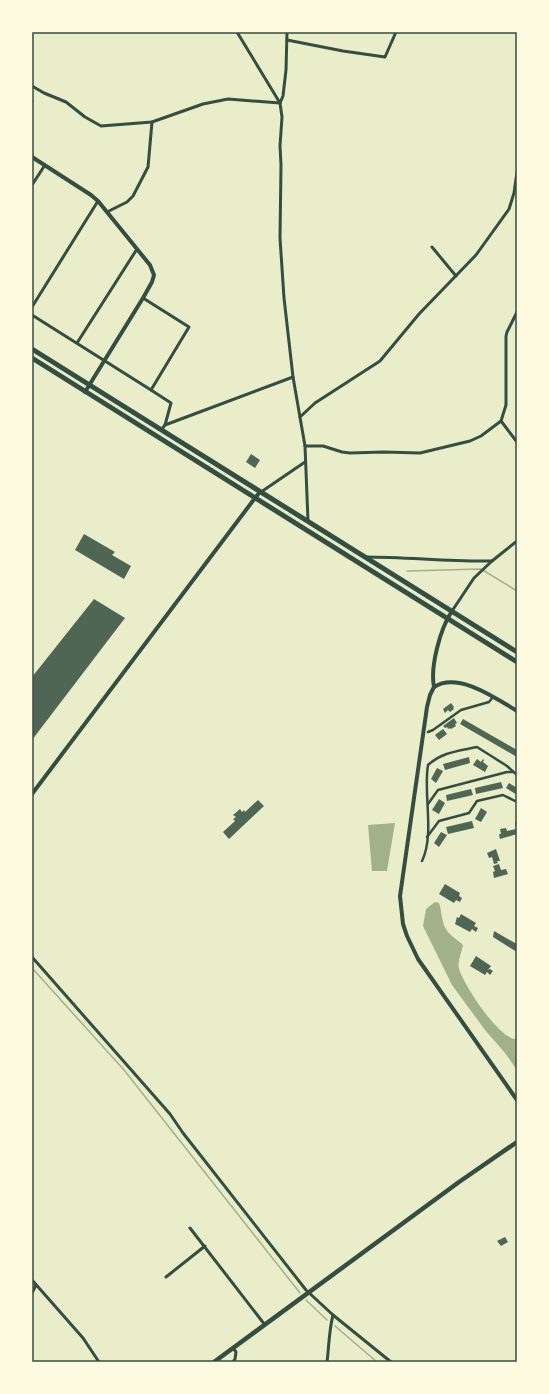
<svg xmlns="http://www.w3.org/2000/svg" width="549" height="1394" font-family="Quicksand,sans-serif">
	<style>
		.water { fill: #a3b18a }
		.lines { fill: none; stroke-linecap: round; stroke-linejoin: round }
		.stream { stroke: #a3b18a; stroke-width: 1.5 }
		.building { fill: #4f6655 }
		.pedestrian { stroke: #344e41; stroke-width: 2.5 }
		.minor { stroke: #344e41; stroke-width: 3 }
		.tertiary { stroke: #344e41; stroke-width: 4 }
		.secondary { stroke: #344e41; stroke-width: 4.5 }
		.primary { stroke: #344e41; stroke-width: 5 }
		.neatline { fill: none; stroke: #344e41; stroke-width: 1.5 }
	</style>
	<rect width="100%" height="100%" fill="#e9edc9"/>
	<g class="water">
		<path d="M395,823L387,871H372L368,825Z"/>
		<path d="M435,902L439,903C442,911 441,921 446,929C449,935 458,940 463,945C462,951 457,963 459,969C464,985 500,1041 517,1039V1070L505,1053L485,1030L452,985L423,926L426,909Z"/>
	</g>
	<g class="lines">
		<g class="stream">
			<path d="M407,571L481,569L517,591"/>
			<path d="M32,968L124,1070L300,1293"/>
			<path d="M306,1300L327,1320"/>
			<path d="M335,1326L377,1362"/>
		</g>
	</g>
	<g class="building">
		<path d="M251,454L260,460L255,468L246,462Z"/>
		<path d="M84,534L115,552L112,555L131,566L124,579L75,550Z"/>
		<path d="M94,599L125,618L32,740V677Z"/>
		<path d="M451,703L454,707L453,708L454,709L450,712L448,710L445,713L443,709Z"/>
		<path d="M454,718L457,723L455,724L456,726L451,729L450,728L448,729L447,727L445,728L443,726Z"/>
		<path d="M463,719L517,750V757L460,724Z"/>
		<path d="M443,729L447,734L439,740L435,735Z"/>
		<path d="M469,757L470,763L445,770L443,764Z"/>
		<path d="M477,759L481,762L483,759L484,760L483,762L488,766L485,772L473,765Z"/>
		<path d="M437,768L443,771L436,783L431,779Z"/>
		<path d="M501,782L503,788L476,794L475,788Z"/>
		<path d="M509,783L517,788V795L506,788Z"/>
		<path d="M471,789L473,795L447,801L446,795Z"/>
		<path d="M439,799L445,803L439,814L432,810Z"/>
		<path d="M258,800L264,806L229,839L223,832L235,821L233,819L236,817L233,815L240,809L242,812L244,810L245,812Z"/>
		<path d="M481,808L487,812L481,822L475,819Z"/>
		<path d="M472,821L474,828L448,834L446,827Z"/>
		<path d="M517,821V834L500,839L499,834H501L500,829L506,828L507,831L516,829L515,822Z"/>
		<path d="M441,832L447,835L439,847L434,843Z"/>
		<path d="M496,849L500,861H497L498,863L494,864L492,857L489,858L487,853Z"/>
		<path d="M499,864L501,870L506,869L508,874L494,878L493,872L495,871L493,866Z"/>
		<path d="M445,884L460,893L459,896L462,898L460,902L456,900L454,903L439,894Z"/>
		<path d="M461,914L476,923L474,926L478,928L476,932L472,929L470,932L455,924L457,917L459,918Z"/>
		<path d="M494,931L515,943H517V952L493,937Z"/>
		<path d="M476,956L491,966L488,970L490,969L493,971L490,975L487,972L485,975L470,966Z"/>
		<path d="M505,1237L508,1242L501,1246L497,1241Z"/>
	</g>
	<g class="lines">
		<g class="pedestrian">
			<path d="M428,732L433,730L461,710L489,702L493,697"/>
			<path d="M428,804L438,790L507,772H513"/>
			<path d="M427,837L439,821L469,813L477,801L503,795L517,802"/>
			<path d="M422,861C435,834 423,794 428,765C442,752 459,751 477,747L507,766L517,775"/>
		</g>
		<g class="minor">
			<path d="M237,32L280,103"/>
			<path d="M287,32L286,70L283,96L280,103L282,117L280,146L281,165L280,238L284,298L293,377L305,446L308,521"/>
			<path d="M287,40L343,51L385,57L396,32"/>
			<path d="M32,86L44,93L66,102L85,117L101,126L152,122L203,104L228,99L280,103"/>
			<path d="M32,101V102"/>
			<path d="M32,185L45,165"/>
			<path d="M107,212L127,202L133,196L148,167L152,122"/>
			<path d="M432,247L456,276"/>
			<path d="M32,307L98,201"/>
			<path d="M32,315L151,390L189,327L143,298"/>
			<path d="M77,343L137,249"/>
			<path d="M151,390L171,403L165,425"/>
			<path d="M300,417L315,403L380,361L419,314L476,255L509,209L514,193L517,172"/>
			<path d="M501,421L517,442"/>
			<path d="M161,430L165,425L293,377"/>
			<path d="M305,446H323L342,452L350,453L384,452L420,453L470,441L481,436L501,421L506,405V336L507,332L517,312"/>
			<path d="M261,492L305,462"/>
			<path d="M366,557C408,557 450,562 492,561"/>
			<path d="M452,611L474,578L492,561L517,541"/>
			<path d="M32,957L170,1114L183,1133L306,1290L333,1315L391,1362"/>
			<path d="M190,1228L265,1325"/>
			<path d="M166,1277L205,1246"/>
			<path d="M32,1280L83,1338L99,1362"/>
			<path d="M32,1293L36,1285"/>
			<path d="M233,1362L235,1359L236,1352L233,1348"/>
			<path d="M327,1362C329,1346 329,1330 333,1315"/>
		</g>
		<g class="tertiary">
			<path d="M32,157L91,195L98,201L150,265L154,275L152,282L143,298L85,392"/>
			<path d="M452,611C440,629 430,667 434,687L430,695L427,707L400,896L403,924L407,936L418,959L517,1100"/>
			<path d="M434,687C458,671 497,699 517,711"/>
			<path d="M32,794L255,498L260,492"/>
		</g>
		<path class="secondary" d="M214,1362L459,1182L517,1142"/>
		<g class="primary">
			<path d="M32,349C194,450 356,551 517,652"/>
			<path d="M32,358L517,662"/>
		</g>
	</g>
	<rect width="549" height="1394" fill="none" stroke="#fefae0" stroke-width="66"/>
	<rect x="33" y="33" width="483" height="1328" class="neatline"/>
</svg>
